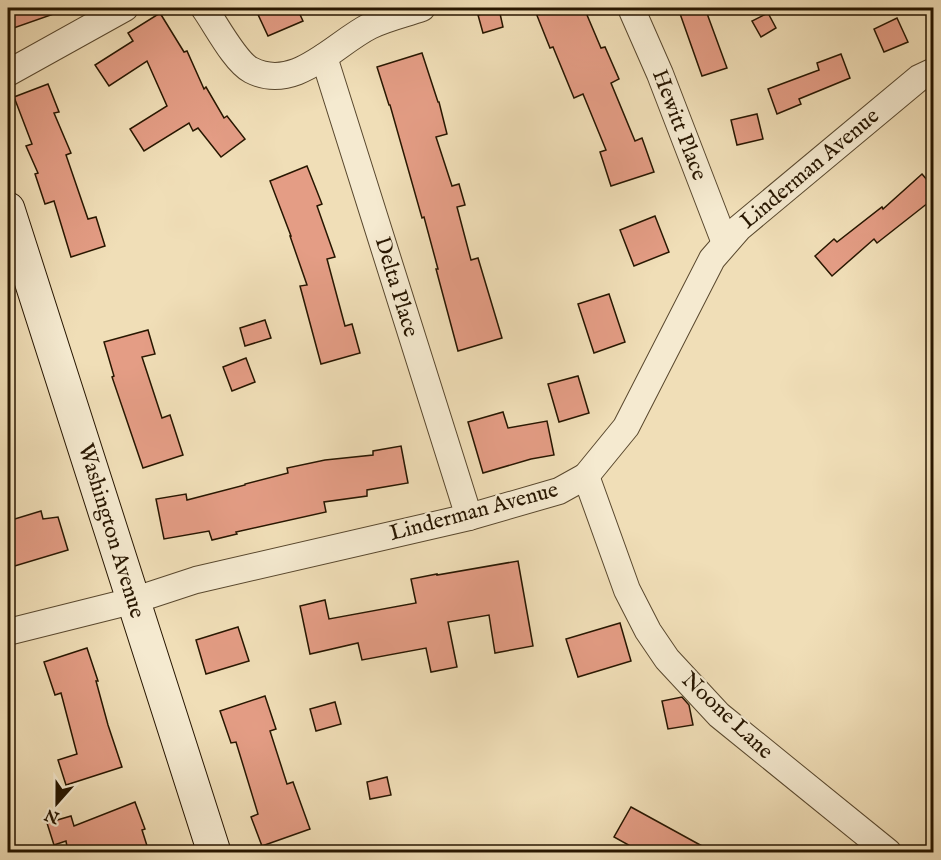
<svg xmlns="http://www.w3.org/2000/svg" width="941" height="860" font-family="'IM FELL English',serif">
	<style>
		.building { fill: #e49d85; stroke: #271600; stroke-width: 1.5 }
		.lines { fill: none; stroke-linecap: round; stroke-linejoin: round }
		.minor-casing { stroke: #59482e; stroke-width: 28 }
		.secondary-casing { stroke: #271600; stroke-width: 35 }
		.minor { stroke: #f5ead0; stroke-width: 26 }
		.secondary { stroke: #f5ead0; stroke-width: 33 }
		.labels { text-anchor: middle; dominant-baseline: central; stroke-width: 4.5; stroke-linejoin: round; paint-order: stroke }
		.street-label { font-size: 22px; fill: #271600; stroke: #f5ead0 }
	</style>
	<rect width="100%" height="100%" fill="#f0deb7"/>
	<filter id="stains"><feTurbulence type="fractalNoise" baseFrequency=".00333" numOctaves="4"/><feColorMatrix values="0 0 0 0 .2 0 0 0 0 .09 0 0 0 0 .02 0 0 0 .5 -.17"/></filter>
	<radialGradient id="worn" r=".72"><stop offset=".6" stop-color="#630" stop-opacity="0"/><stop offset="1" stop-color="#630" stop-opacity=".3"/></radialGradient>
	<g class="building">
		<path d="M8,8H65V10L8,30Z"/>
		<path d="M255,8H297L303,21L268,36Z"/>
		<path d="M550,8H584L601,48L605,47L619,79L611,83L635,141L642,138L654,172L611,186L600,152L606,150L583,94L574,98L553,47L550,48L536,13Z"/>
		<path d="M678,8H705L727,68L702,76Z"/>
		<path d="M499,9L503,27L483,33L478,15Z"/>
		<path d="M160,13L184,52L187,51L204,89L206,87L224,118L227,116L245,139L221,157L198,128L193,131L189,123L144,151L130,129L167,106L147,61L109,86L95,65L133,41L128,33Z"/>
		<path d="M768,13L776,28L761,37L752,21Z"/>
		<path d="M897,18L908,42L884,52L874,29Z"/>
		<path d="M422,53L438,102H439L447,134L436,137L452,186L459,184L465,205L457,207L471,260L478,258L502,338L458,351L436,269H438L424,217L422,218L390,105H389L377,67Z"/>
		<path d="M841,54L850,78L799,99L801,104L777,114L768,89L819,70L817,63Z"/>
		<path d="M48,84L59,112L54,113L71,153L66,155L88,219L96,217L105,246L71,257L54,201L45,204L35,174L38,173L26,146L32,144L14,97Z"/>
		<path d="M757,114L763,139L737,145L731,120Z"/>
		<path d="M307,166L322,204L317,206L335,257L327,259L345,326L352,324L360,353L321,364L300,286L307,285L290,236H291L270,181Z"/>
		<path d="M922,174L933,187V199L877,243L874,239L832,276L815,256L834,239L837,242L882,207L883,209Z"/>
		<path d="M655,216L669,252L634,266L620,230Z"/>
		<path d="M609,294L625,342L594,353L578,304Z"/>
		<path d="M265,320L271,338L245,346L240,328Z"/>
		<path d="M148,330L155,354L142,357L162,418L170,415L183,455L143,468L112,377L114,376L104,342Z"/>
		<path d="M246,358L255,382L232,391L223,367Z"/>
		<path d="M578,376L589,413L559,422L548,384Z"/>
		<path d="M503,412L508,428L547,421L554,455L531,459L483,473L468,422Z"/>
		<path d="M401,446L408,483L367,490V496L324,502L326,512L236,532L237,534L212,540L209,531L164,539L156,499L186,494L187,500L245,485V484L288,473L287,468L325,460L373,455V451Z"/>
		<path d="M41,511L43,519L58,517L68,550L8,568V521Z"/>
		<path d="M518,561L533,646L495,653L489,615L448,622L457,667L431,672L426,648L362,660L358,643L310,654L300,606L325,600L329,619L416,603L411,579L437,574V575Z"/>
		<path d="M620,623L631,661L578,677L566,639Z"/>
		<path d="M238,627L249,661L206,674L196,640Z"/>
		<path d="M87,648L98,681H96L108,725L122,767L66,785L58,760L77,754L61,693L55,695L44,662Z"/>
		<path d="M265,696L276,729L270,731L287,784L293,782L310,829L262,846L251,817L258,814L236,742L231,743L220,711Z"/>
		<path d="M682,697L689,705L693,725L668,729L662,701Z"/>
		<path d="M335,702L341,724L316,731L310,709Z"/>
		<path d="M387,777L391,795L370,799L367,782Z"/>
		<path d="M135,802L145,829L142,830L149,852H68L66,841L54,845L47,823L71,816L74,826Z"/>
		<path d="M631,807L713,852H641L614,837Z"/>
	</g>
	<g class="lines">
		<g class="minor-casing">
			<g id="minor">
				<path d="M204,8C215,23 235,62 251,70C295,93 334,44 370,26C386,18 405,14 422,8"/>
				<path d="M631,8L660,74L725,243"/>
				<path d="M324,57L469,517"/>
				<path d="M8,73L125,8"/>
				<path d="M586,476L627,590L648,631L667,659L719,715L888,852"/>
				<path d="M8,632L132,601L196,580L469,517L559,491L586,476L626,427L712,259L739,228L919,78L934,71"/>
			</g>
		</g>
		<g class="secondary-casing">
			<path id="secondary" d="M8,209C78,423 144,638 214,852"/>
		</g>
		<use href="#minor" class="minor"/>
		<use href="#secondary" class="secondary"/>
	</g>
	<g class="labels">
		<g class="street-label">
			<text transform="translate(679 125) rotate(69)">Hewitt Place</text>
			<text transform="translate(810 169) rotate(-40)">Linderman Avenue</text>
			<text transform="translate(396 287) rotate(73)">Delta Place</text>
			<text transform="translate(474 512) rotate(-15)">Linderman Avenue</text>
			<text transform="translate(111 531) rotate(73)">Washington Avenue</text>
			<text transform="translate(727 716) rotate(43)">Noone Lane</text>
		</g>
	</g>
	<rect width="941" height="860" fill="none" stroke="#f0deb7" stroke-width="30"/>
	<rect x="9" y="9" width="923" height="842" fill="none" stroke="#271600" stroke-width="3"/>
	<rect x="15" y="15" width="911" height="830" fill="none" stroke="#271600" stroke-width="1.5"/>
	<g transform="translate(57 803) rotate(201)" stroke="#f5ead0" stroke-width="4.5" paint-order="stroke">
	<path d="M0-4.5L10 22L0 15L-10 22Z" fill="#271600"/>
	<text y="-9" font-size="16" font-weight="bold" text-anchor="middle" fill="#271600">N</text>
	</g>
	<rect width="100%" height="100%" filter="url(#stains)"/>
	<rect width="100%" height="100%" fill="url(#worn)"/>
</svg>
